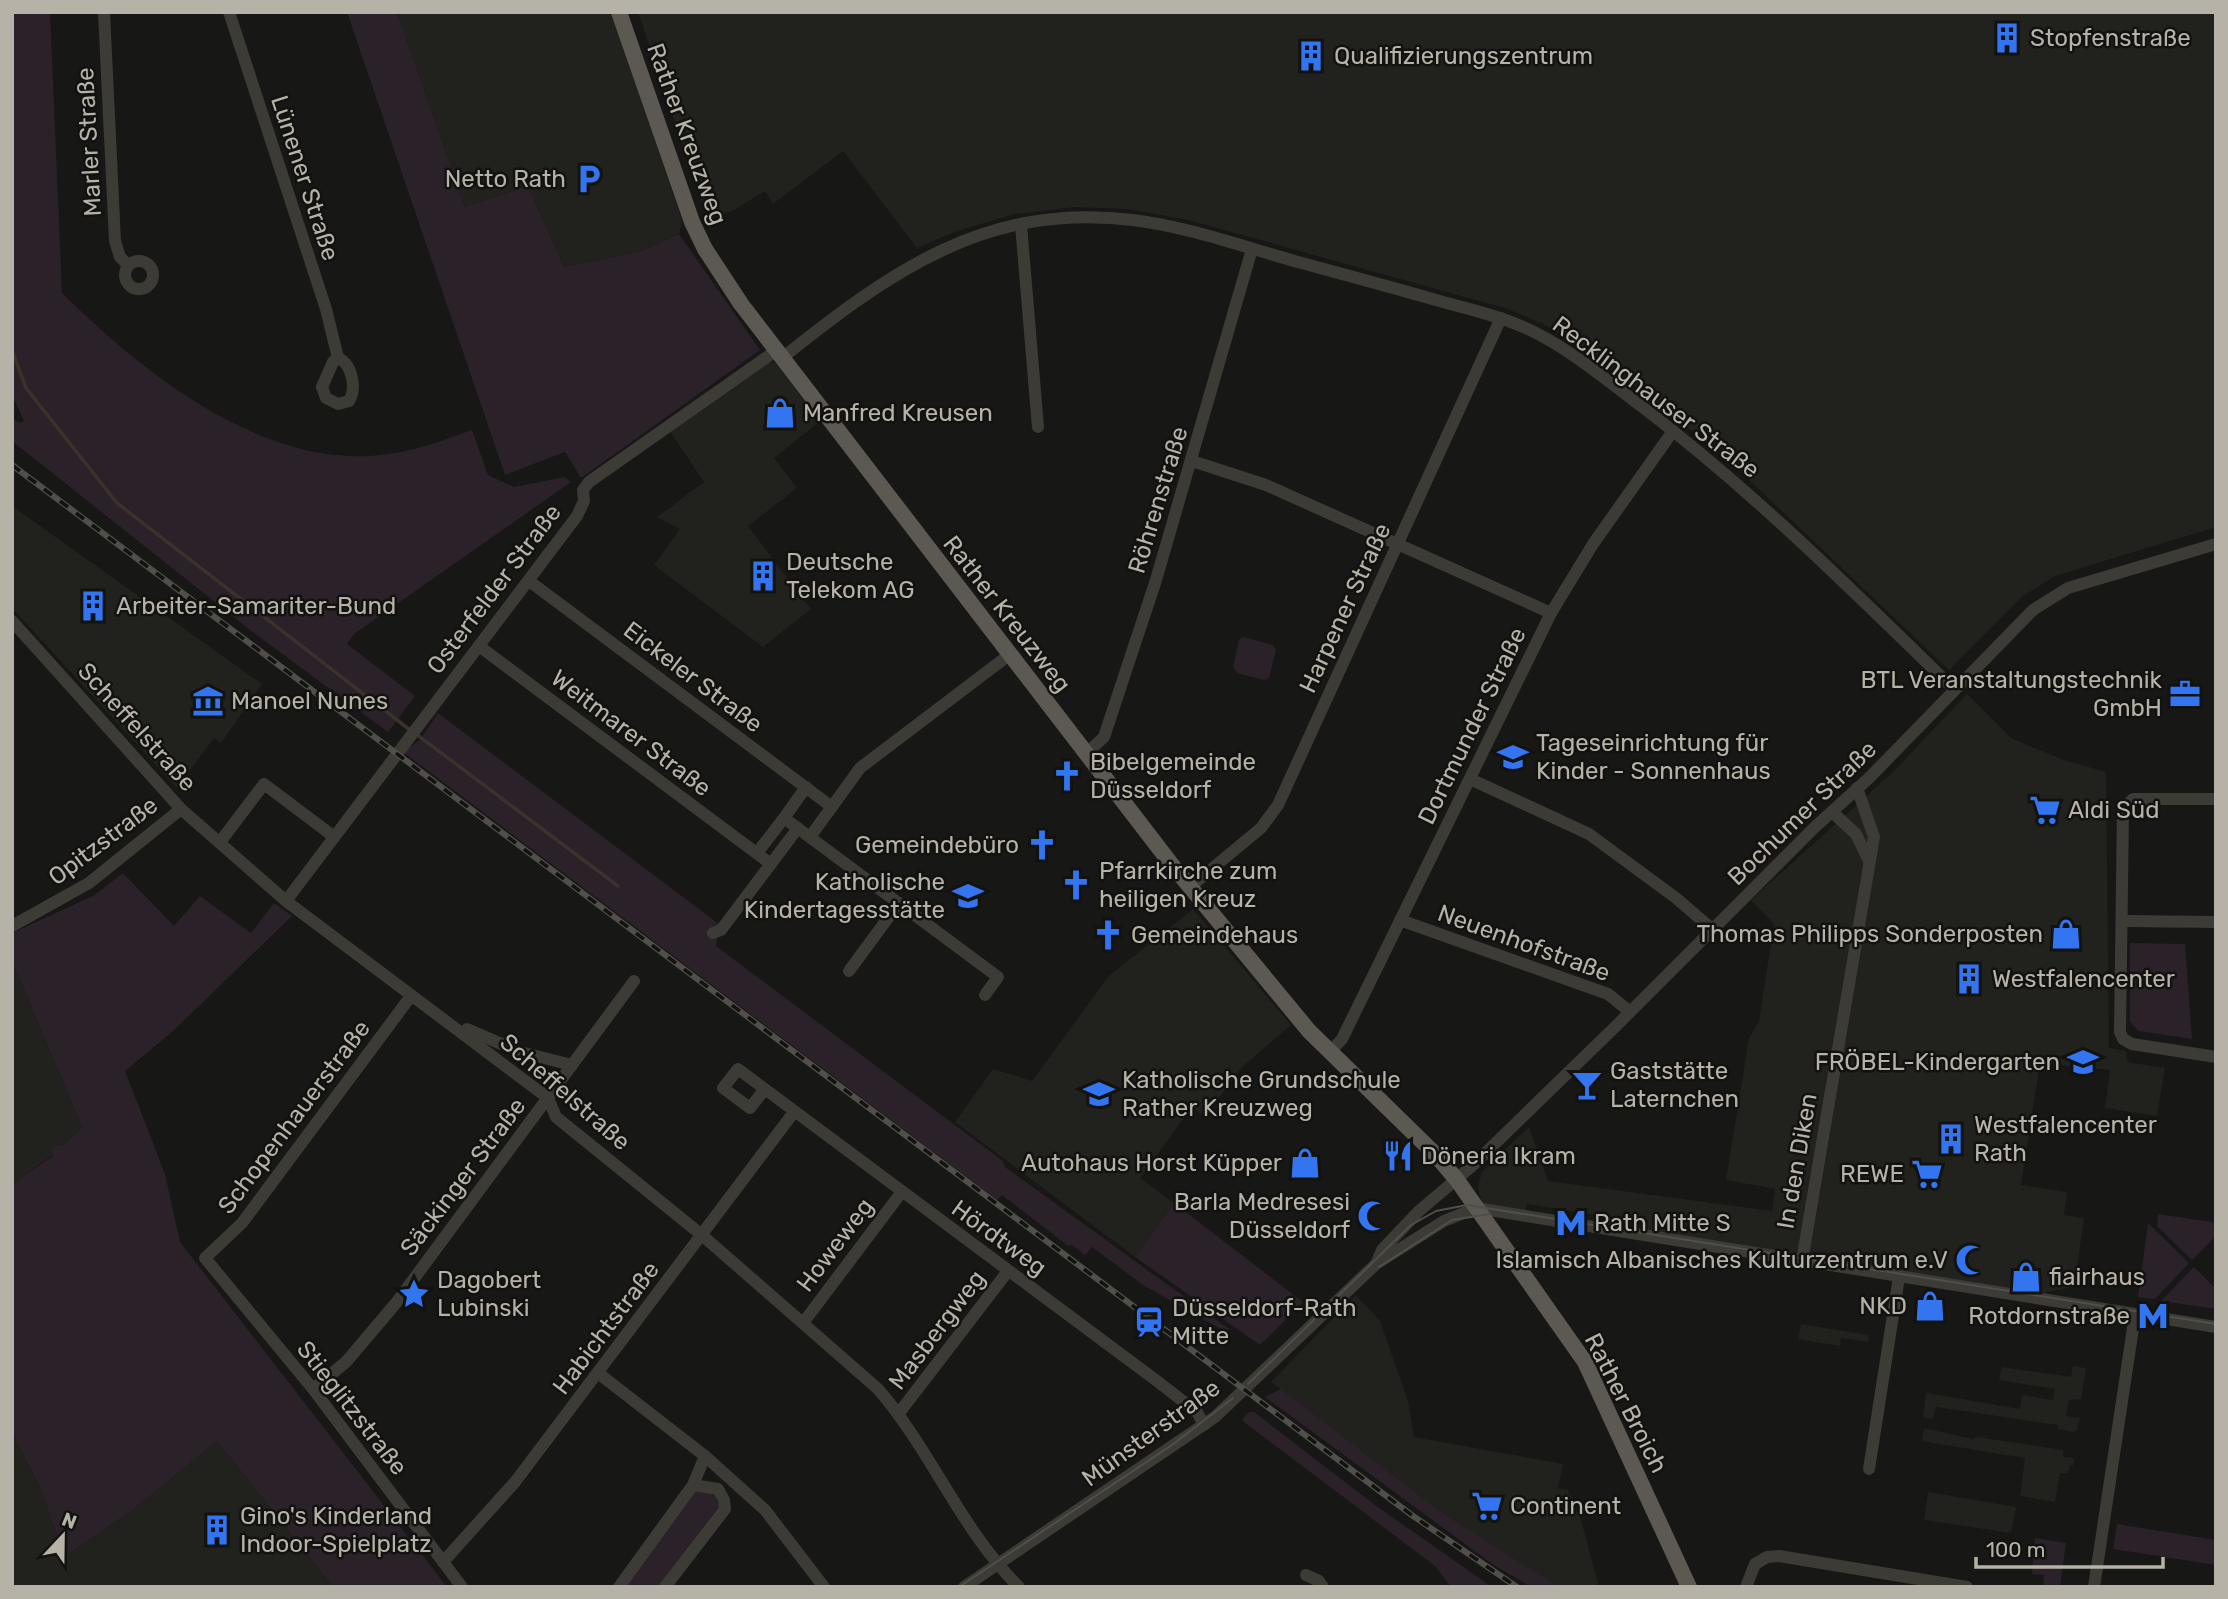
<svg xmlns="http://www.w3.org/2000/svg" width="2228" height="1599" font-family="Rubik,sans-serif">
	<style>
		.built { fill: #21211e }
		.green { fill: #2a2129 }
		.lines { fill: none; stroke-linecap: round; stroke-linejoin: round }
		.stream { stroke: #3b322b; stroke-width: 3.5 }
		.minor { stroke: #3c3b36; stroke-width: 12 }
		.major { stroke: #5b5952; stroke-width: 16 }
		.tram { stroke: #514f49; stroke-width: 2 }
		.rail-casing { stroke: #514f49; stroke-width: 6 }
		.rail { stroke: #121210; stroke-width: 3.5; stroke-dasharray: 10; stroke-linecap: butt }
		.labels { text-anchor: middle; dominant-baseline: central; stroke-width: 5; stroke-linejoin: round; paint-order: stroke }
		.poi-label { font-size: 24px; fill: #b7b2a7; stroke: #121210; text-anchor: start }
		.street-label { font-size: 24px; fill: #b7b2a7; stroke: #121210 }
	</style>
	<rect width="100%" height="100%" fill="#171715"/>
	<g class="built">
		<path d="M397,12H612L682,221L679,234L641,251L564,267L528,186L465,207Z"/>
		<path d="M638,12H2216V527L2055,576L2022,597L1949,670L1721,453L1582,347L1543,324L1508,309L1188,220L1128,209L1075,207L1015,214L957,231L917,248L843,151L773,204L765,191L734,210L708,219Z"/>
		<path d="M766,361L784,365L824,418L774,458L797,488L748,526L811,609L763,647L654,565L680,529L657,517L704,482L667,427Z"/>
		<path d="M12,506L262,684L221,743L214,738L177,788L12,608Z"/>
		<path d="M1967,694L2011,738L2061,759L2106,772L2109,1048L2126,1051L2127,1062L2165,1068L2157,1116L2105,1108L2110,1070L2040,1063L2021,1185L2067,1192L2064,1215L2084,1218L2074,1287L2041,1293L1640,1230L1641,1222L1527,1204L1525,1211L1482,1205L1478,1186L1482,1172L1529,1127L1548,1181L1772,1211L1775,1189L1726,1180L1749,1038L1759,1021L1774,924L1751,900L1893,772Z"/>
		<path d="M1193,909L1291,1025L1241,1068L1205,1117L1192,1107L1140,1178L1174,1203L1135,1257L955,1122L993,1069L1032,1081L1108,977Z"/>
		<path d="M12,961L82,1127L64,1144L52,1148L53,1155L12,1184Z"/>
		<path d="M1356,1295L1380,1321L1408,1401L1414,1437L1563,1464L1558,1488L1568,1490L1581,1520L1598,1583L1596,1587H1559L1534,1572L1444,1514L1271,1382Z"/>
		<path d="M1801,1324L1869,1335L1868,1342L1841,1338L1840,1346L1798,1339Z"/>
		<path d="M2073,1366L2086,1368L2081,1399L2069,1400L2066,1416L2080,1418L2077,1430L2073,1432L2058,1429V1425L1936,1407L1933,1419L1923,1417L1926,1393L2020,1409L2022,1395L2053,1400L2055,1389L1999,1380L2002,1367L2071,1377Z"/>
		<path d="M1924,1428L1973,1439L1977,1437L2063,1450V1457L2074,1458L2073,1466L2070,1465L2068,1473H2060L2055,1502L2020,1496L2025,1458L1922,1441Z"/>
		<path d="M12,1433L41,1489L64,1557L134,1509L217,1441L333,1587H12Z"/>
		<path d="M1928,1492L2016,1507L2011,1533L1924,1520Z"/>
	</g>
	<g class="green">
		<path d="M12,12H50L62,293C141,371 261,468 380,455C412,452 442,441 472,430L488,475L514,487L565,477L571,482L354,634L347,644L415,696L388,732L254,633L12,441V418L19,423L24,421L12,395Z"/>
		<path d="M347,12H397L465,207L528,186L564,267L641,251L679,234L760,350L581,478L565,452L505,475Z"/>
		<path d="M1243,637L1273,645L1276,650L1269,678L1264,680L1237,673L1233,667L1239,640Z"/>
		<path d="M438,713L719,924L716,946L1003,1161L1005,1167L1229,1329L1226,1332L1143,1285L1092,1247L1085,1255L1072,1245L1068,1246L1002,1195L997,1200L403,752L421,739L619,888L422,737Z"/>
		<path d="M123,873L174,926L200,896L251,933L274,903L292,916L171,1033L125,1071L165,1174L180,1242L447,1587H333L217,1441L134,1509L64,1557L41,1489L12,1433V1184L53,1156L51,1148L64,1144L82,1127L12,961V933L93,896Z"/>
		<path d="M2130,943L2185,944L2192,1039L2139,1031L2130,1022Z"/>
		<path d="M1174,1203L1303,1302L1260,1345L1135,1257Z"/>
		<path d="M2158,1214L2212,1222L2216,1225V1236L2192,1260L2157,1226Z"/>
		<path d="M2148,1223L2189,1263L2155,1299L2138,1297Z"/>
		<path d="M2194,1267L2216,1289V1309L2161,1301Z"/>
		<path d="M1281,1389L1444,1514L1559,1587H1531L1495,1566L1265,1397Z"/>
		<path d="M1249,1412H1254L1375,1505L1492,1587H1451L1435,1566L1245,1423L1242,1419Z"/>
		<path d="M696,1491L715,1495L719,1506L658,1587H625Z"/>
		<path d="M2117,1524L2216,1540V1565L2113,1549Z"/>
		<path d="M2035,1538L2066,1543L2060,1587H2043L2044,1575L2032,1574Z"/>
	</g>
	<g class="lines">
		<g class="stream">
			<path d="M12,350L26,388L117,503L410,730"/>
			<path d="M416,734L618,886"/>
		</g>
		<g class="minor">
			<path d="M104,12L115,241L120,257L128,265"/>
			<path d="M229,12L326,309L338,358C352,364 357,388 349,401L338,404L326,398L322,387L333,362L338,358"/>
			<path d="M1021,225L1038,427"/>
			<circle cx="139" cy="275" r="14"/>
			<path d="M782,358C890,272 986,202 1133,220C1189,227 1244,247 1298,262C1346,275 1395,288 1443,302C1469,309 1496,315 1521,326C1566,345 1606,380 1645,409C1757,495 1852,590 1953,688"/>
			<path d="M1192,461L1266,485L1551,613"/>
			<path d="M529,581L832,807"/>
			<path d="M12,621L181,809L286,901L548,1098L556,1117L703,1236L878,1389C931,1450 961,1530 1019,1587"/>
			<path d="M479,646L771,864"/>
			<path d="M1086,754L1104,737L1156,580L1252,249"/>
			<path d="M1470,779L1589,834L1676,898L1712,929"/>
			<path d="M806,787L784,818L998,977L985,995"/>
			<path d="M2216,799H2133L2123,809L2120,1032L2123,1039L2132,1044L2216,1057"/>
			<path d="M1832,812L1856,834L1869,861"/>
			<path d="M810,837L860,768L1009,655"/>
			<path d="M220,842L264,784L333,836"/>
			<path d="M757,853L784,818"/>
			<path d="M1190,887L1261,828L1278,805L1501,318"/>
			<path d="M286,901L577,516L584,501L583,490L589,482L777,350"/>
			<path d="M1400,920L1608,994L1629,1011"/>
			<path d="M2122,921L2216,922"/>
			<path d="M12,926L89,883L181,809"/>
			<path d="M713,933L721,930L798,828"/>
			<path d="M849,971L899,903"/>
			<path d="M411,996L242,1223L205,1258L313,1389L462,1587"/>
			<path d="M467,1029L520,1052L572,1065"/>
			<path d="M1330,1052L1342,1039L1551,613L1593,544L1673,431"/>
			<path d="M765,1089L750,1108L723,1088L738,1069L1157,1381L1197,1412L1204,1425"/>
			<path d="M1802,1261L1874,837L1857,788"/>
			<path d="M1376,1264L1382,1250L1419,1211L1472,1166L1616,1026L1815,827L1869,778L2033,610L2068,588L2216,544"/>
			<path d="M803,1323L901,1193"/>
			<path d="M598,1373L705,1456L765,1510L824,1587"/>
			<path d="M313,1389L346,1362L396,1303L634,981"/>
			<path d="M899,1413L1008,1271"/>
			<path d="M1869,1469L1899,1277"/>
			<path d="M443,1562L515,1482L794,1112"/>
			<path d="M1306,1575L1319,1581L1323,1587"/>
			<path d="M619,1587L693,1485L705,1456"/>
			<path d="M665,1587L725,1509L724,1500L718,1489L693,1485"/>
			<path d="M964,1587L1215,1417L1376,1264L1444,1221L1476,1208L2216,1327"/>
			<path d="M1746,1587L1755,1564L1767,1557L1779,1556L1967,1587"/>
			<path d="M2094,1587L2135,1315"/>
		</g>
		<path class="major" d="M619,12L692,222L705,249L741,304L1172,865L1309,1031L1435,1154L1457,1180L1585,1362L1689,1587"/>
		<g class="tram">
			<path d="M1379,1267L1452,1220L1490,1214"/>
			<path d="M1248,1384L1411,1225L1436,1211L1467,1205L2216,1324"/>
			<path d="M959,1587L1172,1445L1233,1398"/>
		</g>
		<g class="rail-casing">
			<path id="rail" d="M12,465L1413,1516L1517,1587"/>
		</g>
		<use href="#rail" class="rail"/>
	</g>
	<defs>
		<g id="building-bare" transform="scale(2.415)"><path d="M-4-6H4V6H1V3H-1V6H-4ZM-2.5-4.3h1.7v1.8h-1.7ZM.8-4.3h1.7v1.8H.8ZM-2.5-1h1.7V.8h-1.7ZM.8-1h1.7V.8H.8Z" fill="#3375f1" stroke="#121210" stroke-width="2.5" paint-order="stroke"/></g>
		<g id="parking-bare" transform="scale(2.415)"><path d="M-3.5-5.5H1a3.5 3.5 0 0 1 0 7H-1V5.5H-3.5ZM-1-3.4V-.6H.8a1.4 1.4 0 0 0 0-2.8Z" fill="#3375f1" stroke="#121210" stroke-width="2.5" paint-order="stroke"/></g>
		<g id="shop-bare" transform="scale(2.415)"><path d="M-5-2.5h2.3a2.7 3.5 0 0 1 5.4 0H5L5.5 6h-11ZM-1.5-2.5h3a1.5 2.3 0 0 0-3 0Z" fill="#3375f1" stroke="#121210" stroke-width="2.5" paint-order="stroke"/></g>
		<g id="office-bare" transform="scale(2.415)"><path d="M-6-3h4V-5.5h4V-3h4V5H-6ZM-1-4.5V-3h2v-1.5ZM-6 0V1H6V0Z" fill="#3375f1" stroke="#121210" stroke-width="2.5" paint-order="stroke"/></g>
		<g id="museum-bare" transform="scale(2.415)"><path d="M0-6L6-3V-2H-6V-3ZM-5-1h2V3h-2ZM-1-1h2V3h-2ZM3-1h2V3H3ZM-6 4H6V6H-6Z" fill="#3375f1" stroke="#121210" stroke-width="2.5" paint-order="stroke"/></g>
		<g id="school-bare" transform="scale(2.415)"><path d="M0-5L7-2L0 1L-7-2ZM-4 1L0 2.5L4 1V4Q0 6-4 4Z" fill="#3375f1" stroke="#121210" stroke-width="2.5" paint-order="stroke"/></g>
		<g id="church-bare" transform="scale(2.415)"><path d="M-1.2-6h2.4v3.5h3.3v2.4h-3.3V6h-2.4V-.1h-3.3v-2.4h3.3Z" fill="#3375f1" stroke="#121210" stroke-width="2.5" paint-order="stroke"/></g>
		<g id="supermarket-bare" transform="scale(2.415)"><path d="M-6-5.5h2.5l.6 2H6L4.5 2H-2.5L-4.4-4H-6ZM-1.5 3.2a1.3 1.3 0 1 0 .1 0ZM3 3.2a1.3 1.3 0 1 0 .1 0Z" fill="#3375f1" stroke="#121210" stroke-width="2.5" paint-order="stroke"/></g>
		<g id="bar-bare" transform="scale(2.415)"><path d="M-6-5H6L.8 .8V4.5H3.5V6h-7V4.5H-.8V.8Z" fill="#3375f1" stroke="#121210" stroke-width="2.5" paint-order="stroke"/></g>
		<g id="restaurant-bare" transform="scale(2.415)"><path d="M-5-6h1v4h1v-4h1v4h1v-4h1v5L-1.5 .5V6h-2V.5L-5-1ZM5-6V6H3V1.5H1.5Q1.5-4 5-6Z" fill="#3375f1" stroke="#121210" stroke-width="2.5" paint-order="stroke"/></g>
		<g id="mosque-bare" transform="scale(2.415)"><path d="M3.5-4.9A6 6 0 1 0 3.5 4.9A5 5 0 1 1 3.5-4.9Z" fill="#3375f1" stroke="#121210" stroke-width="2.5" paint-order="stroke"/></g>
		<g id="metro-bare" transform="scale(2.415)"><path d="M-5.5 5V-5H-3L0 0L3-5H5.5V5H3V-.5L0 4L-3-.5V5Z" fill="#3375f1" stroke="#121210" stroke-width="2.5" paint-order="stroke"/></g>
		<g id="sight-bare" transform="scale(2.415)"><path d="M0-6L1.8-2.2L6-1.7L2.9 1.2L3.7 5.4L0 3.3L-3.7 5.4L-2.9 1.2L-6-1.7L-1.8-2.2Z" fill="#3375f1" stroke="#121210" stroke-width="2.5" paint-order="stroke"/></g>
		<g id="station-bare" transform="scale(2.415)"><path d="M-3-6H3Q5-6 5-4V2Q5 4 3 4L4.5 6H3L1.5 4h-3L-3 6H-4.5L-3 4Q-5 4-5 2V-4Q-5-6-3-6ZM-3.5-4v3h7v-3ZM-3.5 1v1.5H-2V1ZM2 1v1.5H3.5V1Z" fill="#3375f1" stroke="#121210" stroke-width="2.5" paint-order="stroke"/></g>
	</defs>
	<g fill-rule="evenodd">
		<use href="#building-bare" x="2007" y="38"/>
		<use href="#building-bare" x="1311" y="56"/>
		<use href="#parking-bare" x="589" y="179"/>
		<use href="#shop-bare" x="780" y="413"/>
		<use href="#building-bare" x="763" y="576"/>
		<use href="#building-bare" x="93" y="606"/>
		<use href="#office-bare" x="2185" y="694"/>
		<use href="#museum-bare" x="208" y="701"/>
		<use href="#school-bare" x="1513" y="757"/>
		<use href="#church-bare" x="1067" y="776"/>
		<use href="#supermarket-bare" x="2045" y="810"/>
		<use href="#church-bare" x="1042" y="845"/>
		<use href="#church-bare" x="1076" y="885"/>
		<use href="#school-bare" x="968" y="896"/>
		<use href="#shop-bare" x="2066" y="934"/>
		<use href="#church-bare" x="1108" y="935"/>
		<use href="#building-bare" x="1969" y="979"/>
		<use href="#school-bare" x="2083" y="1062"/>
		<use href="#bar-bare" x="1587" y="1085"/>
		<use href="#school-bare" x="1099" y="1094"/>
		<use href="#building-bare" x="1951" y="1139"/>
		<use href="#restaurant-bare" x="1398" y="1156"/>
		<use href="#shop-bare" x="1305" y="1163"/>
		<use href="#supermarket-bare" x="1927" y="1174"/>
		<use href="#mosque-bare" x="1373" y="1216"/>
		<use href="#metro-bare" x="1571" y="1223"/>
		<use href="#mosque-bare" x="1971" y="1260"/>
		<use href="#shop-bare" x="2026" y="1277"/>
		<use href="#sight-bare" x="414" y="1294"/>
		<use href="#shop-bare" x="1930" y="1306"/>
		<use href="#metro-bare" x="2153" y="1316"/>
		<use href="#station-bare" x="1149" y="1322"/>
		<use href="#supermarket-bare" x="1487" y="1506"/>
		<use href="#building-bare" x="217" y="1530"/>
	</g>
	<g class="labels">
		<g class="poi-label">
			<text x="2030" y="38">Stopfenstraße</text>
			<text x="1334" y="56">Qualifizierungszentrum</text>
			<text x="566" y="179" text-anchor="end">Netto Rath</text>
			<text x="803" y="413">Manfred Kreusen</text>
			<text x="786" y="562">Deutsche<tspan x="786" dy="28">Telekom AG</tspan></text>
			<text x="116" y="606">Arbeiter-Samariter-Bund</text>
			<text x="2162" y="680" text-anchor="end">BTL Veranstaltungstechnik<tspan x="2162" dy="28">GmbH</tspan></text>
			<text x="231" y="701">Manoel Nunes</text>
			<text x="1536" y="743">Tageseinrichtung für<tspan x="1536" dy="28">Kinder - Sonnenhaus</tspan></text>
			<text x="1090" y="762">Bibelgemeinde<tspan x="1090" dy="28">Düsseldorf</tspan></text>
			<text x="2068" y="810">Aldi Süd</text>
			<text x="1019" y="845" text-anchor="end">Gemeindebüro</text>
			<text x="1099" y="871">Pfarrkirche zum<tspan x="1099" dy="28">heiligen Kreuz</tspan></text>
			<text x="945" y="882" text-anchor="end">Katholische<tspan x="945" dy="28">Kindertagesstätte</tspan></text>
			<text x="2043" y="934" text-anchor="end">Thomas Philipps Sonderposten</text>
			<text x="1131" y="935">Gemeindehaus</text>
			<text x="1992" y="979">Westfalencenter</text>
			<text x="2060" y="1062" text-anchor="end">FRÖBEL-Kindergarten</text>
			<text x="1610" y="1071">Gaststätte<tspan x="1610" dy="28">Laternchen</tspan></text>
			<text x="1122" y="1080">Katholische Grundschule<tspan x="1122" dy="28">Rather Kreuzweg</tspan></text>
			<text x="1974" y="1125">Westfalencenter<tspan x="1974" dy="28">Rath</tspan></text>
			<text x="1421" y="1156">Döneria Ikram</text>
			<text x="1282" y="1163" text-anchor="end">Autohaus Horst Küpper</text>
			<text x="1904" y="1174" text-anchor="end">REWE</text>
			<text x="1350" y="1202" text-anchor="end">Barla Medresesi<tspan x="1350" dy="28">Düsseldorf</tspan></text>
			<text x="1594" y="1223">Rath Mitte S</text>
			<text x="1948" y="1260" text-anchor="end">Islamisch Albanisches Kulturzentrum e.V</text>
			<text x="2049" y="1277">fiairhaus</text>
			<text x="437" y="1280">Dagobert<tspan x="437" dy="28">Lubinski</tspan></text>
			<text x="1907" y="1306" text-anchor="end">NKD</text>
			<text x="1172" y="1308">Düsseldorf-Rath<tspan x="1172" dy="28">Mitte</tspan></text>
			<text x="2130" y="1316" text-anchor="end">Rotdornstraße</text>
			<text x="1510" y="1506">Continent</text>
			<text x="240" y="1516">Gino's Kinderland<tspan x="240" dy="28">Indoor-Spielplatz</tspan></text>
		</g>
		<g class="street-label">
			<text transform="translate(687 134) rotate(70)">Rather Kreuzweg</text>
			<text transform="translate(89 142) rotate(-93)">Marler Straße</text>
			<text transform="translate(305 178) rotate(72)">Lünener Straße</text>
			<text transform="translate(1656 397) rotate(37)">Recklinghauser Straße</text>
			<text transform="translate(1158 500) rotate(-73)">Röhrenstraße</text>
			<text transform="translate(494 589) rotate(-53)">Osterfelder Straße</text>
			<text transform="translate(1345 608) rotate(-65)">Harpener Straße</text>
			<text transform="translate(1007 614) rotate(52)">Rather Kreuzweg</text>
			<text transform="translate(693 677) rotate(37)">Eickeler Straße</text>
			<text transform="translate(1472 726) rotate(-64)">Dortmunder Straße</text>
			<text transform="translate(137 727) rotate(48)">Scheffelstraße</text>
			<text transform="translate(631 733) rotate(37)">Weitmarer Straße</text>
			<text transform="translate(1802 813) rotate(-44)">Bochumer Straße</text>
			<text transform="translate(103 841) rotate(-37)">Opitzstraße</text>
			<text transform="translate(1524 943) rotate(20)">Neuenhofstraße</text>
			<text transform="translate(565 1092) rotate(41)">Scheffelstraße</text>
			<text transform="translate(294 1117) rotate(-53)">Schopenhauerstraße</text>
			<text transform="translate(1797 1161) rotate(-80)">In den Diken</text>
			<text transform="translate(463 1177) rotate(-53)">Säckinger Straße</text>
			<text transform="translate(999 1238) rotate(36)">Hördtweg</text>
			<text transform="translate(835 1245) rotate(-53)">Howeweg</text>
			<text transform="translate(606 1328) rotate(-53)">Habichtstraße</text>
			<text transform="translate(937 1330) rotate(-53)">Masbergweg</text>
			<text transform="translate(1626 1403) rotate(63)">Rather Broich</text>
			<text transform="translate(352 1408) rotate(52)">Stieglitzstraße</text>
			<text transform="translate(1151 1433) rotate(-36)">Münsterstraße</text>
		</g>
	</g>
	<rect width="2228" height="1599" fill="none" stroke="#b7b2a7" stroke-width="28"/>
	<g transform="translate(63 1536) rotate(22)" stroke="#121210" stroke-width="5" paint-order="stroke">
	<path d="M0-5L12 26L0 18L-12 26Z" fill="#b7b2a7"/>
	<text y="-10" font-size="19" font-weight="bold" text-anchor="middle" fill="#b7b2a7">N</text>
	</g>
	<path d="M1976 1557v10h187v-10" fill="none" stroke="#b7b2a7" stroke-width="3.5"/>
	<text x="1986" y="1557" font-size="21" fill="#b7b2a7" stroke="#121210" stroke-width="5" paint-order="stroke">100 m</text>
</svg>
